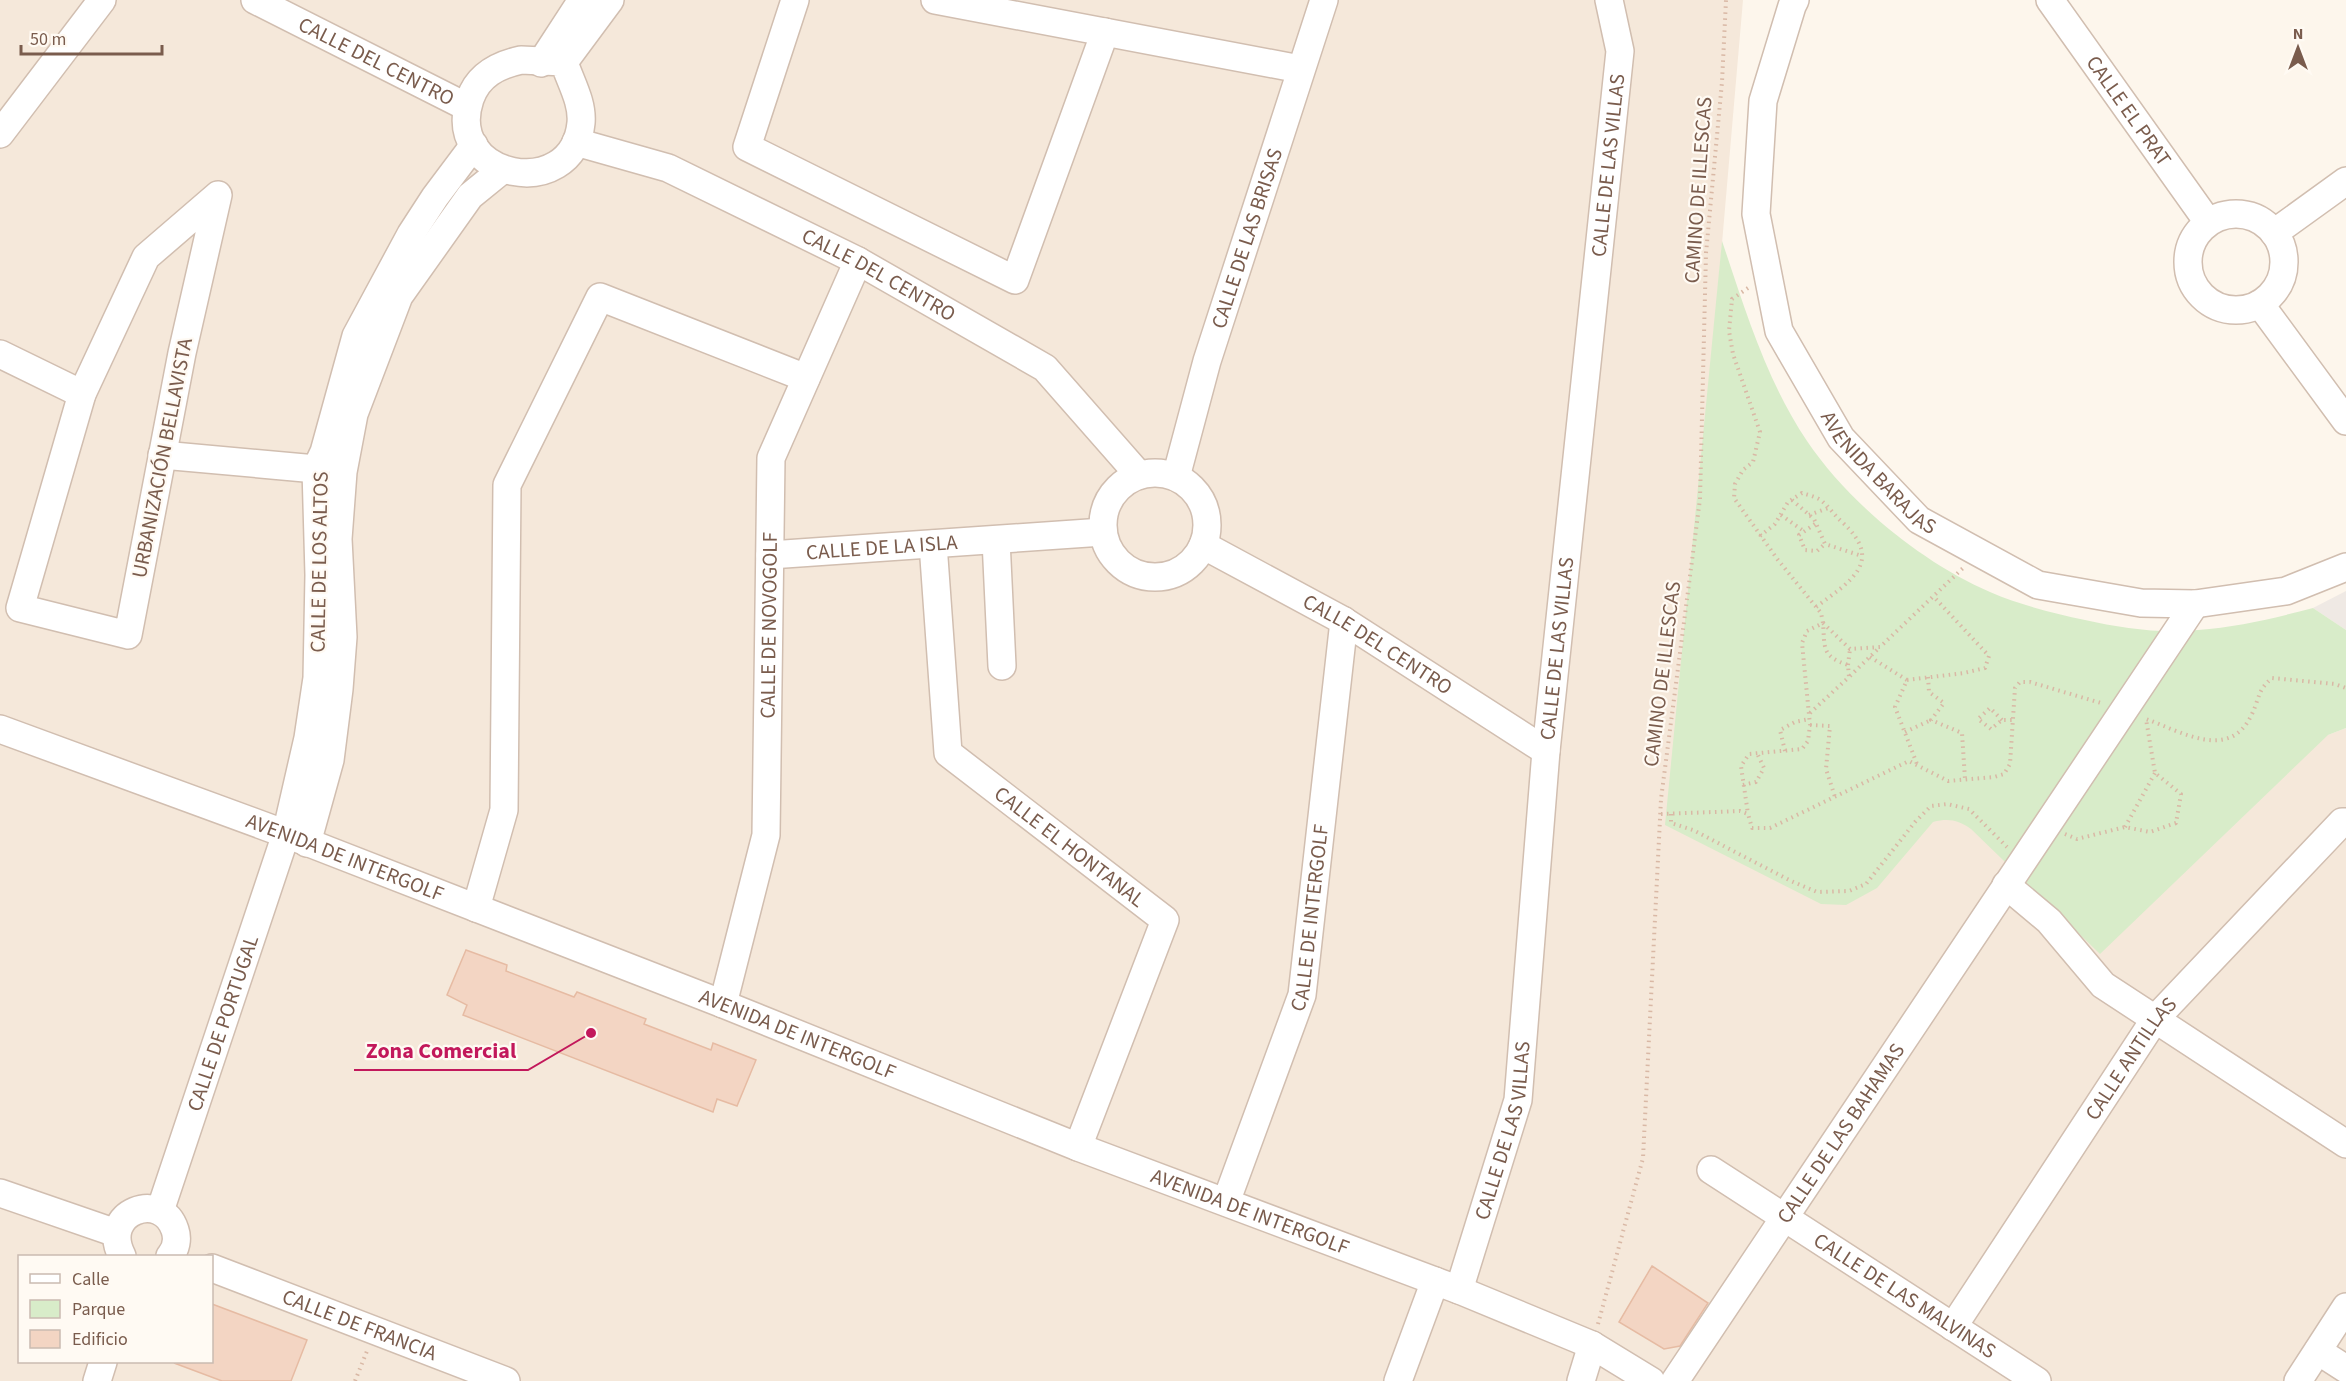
<svg xmlns="http://www.w3.org/2000/svg" width="2346" height="1381" font-family="'Source Sans 3',sans-serif">
	<style>
		.residential { fill: #f5e8da; fill-rule: evenodd }
		.industrial { fill: #efe9e4 }
		.green { fill: #d8ecc9 }
		.building { fill: #f3d5c3; stroke: #e6bba3; stroke-width: 1.5 }
		.lines { fill: none; stroke-linecap: round; stroke-linejoin: round }
		.minor-casing { stroke: #d1beb0; stroke-width: 30 }
		.path { stroke: #d9b8a5; stroke-width: 4; stroke-dasharray: 1.5 4.5; stroke-linecap: butt }
		.minor { stroke: #fff; stroke-width: 27 }
		.labels { text-anchor: middle; dominant-baseline: central; stroke-width: 4.5; stroke-linejoin: round; paint-order: stroke }
		.street-label { font-size: 21px; fill: #7a5c4d; stroke: #fffaf3 }
		.leader { fill: none; stroke: #c2185b; stroke-width: 2 }
		.callout-dot { fill: #c2185b; stroke: #fffaf3; stroke-width: 2 }
		.callout-label { font-size: 22px; text-anchor: middle; font-weight: bold; fill: #c2185b; stroke: #fffaf3; stroke-width: 4.5; stroke-linejoin: round; paint-order: stroke }
	</style>
	<rect width="100%" height="100%" fill="#fdf6ec"/>
	<path class="residential" d="M0,0H1743L1672,823L1933,815L2328,735L2346,728V1381H0ZM20,1256H212V1362H20Z"/>
	<path class="industrial" d="M2346,591V630L2313,608Z"/>
	<path class="green" d="M1722,241C1745,309 1766,380 1807,441C1849,503 1921,562 1990,592C2020,605 2053,613 2085,620C2121,628 2161,634 2198,630C2237,627 2275,618 2313,608L2346,630V728L2328,735L2100,954L1971,829C1958,820 1949,818 1933,822L1877,888L1846,905L1821,904L1665,825Z"/>
	<g class="building">
		<path d="M466,950L507,965L506,971L574,997L577,992L646,1019L644,1024L711,1050L713,1043L756,1060L737,1106L717,1099L713,1112L463,1015L467,1005L447,995Z"/>
		<path d="M1652,1266L1708,1303L1680,1346L1664,1349L1619,1322Z"/>
		<path d="M212,1304L307,1340L291,1381H222L174,1363L212,1362Z"/>
	</g>
	<g class="lines">
		<g class="minor-casing">
			<g id="minor">
				<path id="s1" d="M255,0L467,107"/>
				<path d="M795,0L747,147L1015,280L1105,32"/>
				<path d="M935,0L1300,69"/>
				<path id="s2" d="M1795,0L1792,6L1763,101L1756,214L1779,331L1841,438L1919,520L2038,585L2141,603L2195,604L2286,591L2346,567"/>
				<path id="s3" d="M2050,0L2208,222"/>
				<path d="M521,60L564,62C570,81 583,102 581,123C573,204 443,179 470,99C478,75 498,65 521,60Z"/>
				<path d="M564,62L610,0"/>
				<path d="M541,63L582,0"/>
				<path d="M0,134L102,0"/>
				<path id="s4" d="M576,142L668,168L858,261L1045,368L1139,475"/>
				<path d="M218,195L182,353L128,635L20,608L82,394L146,257Z"/>
				<circle cx="2236" cy="262" r="48"/>
				<path d="M2274,233L2346,181"/>
				<path d="M2260,304L2346,421"/>
				<path d="M0,354L82,394"/>
				<path d="M162,455L316,469"/>
				<circle cx="1155" cy="525" r="52"/>
				<path id="s5" d="M1176,477L1207,361L1324,0"/>
				<path d="M996,540L1002,666"/>
				<path id="s6" d="M933,544L948,753L1165,920L1078,1147"/>
				<path id="s7" d="M1203,545L1344,621L1546,751"/>
				<path id="s8" d="M770,555L1103,532"/>
				<path id="s9" d="M0,729L286,834L723,1004L1078,1147L1459,1290L1592,1345L1651,1381"/>
				<path d="M307,843L330,760L339,689L343,637L338,539L343,472L354,414L399,296L470,196L502,170"/>
				<path d="M2006,885L2049,921L2103,985L2346,1144"/>
				<path d="M476,908L504,810L507,485L600,297L806,378"/>
				<path id="s10" d="M723,1004L766,835L771,458L858,261"/>
				<path id="s11" d="M1711,1170L2037,1381"/>
				<path d="M0,1193L116,1233"/>
				<path id="s12" d="M1226,1202L1302,995L1344,621"/>
				<path id="s13" d="M160,1211L286,834L308,738L317,678L319,575L316,469L324,452L356,336L411,234L435,197L474,145"/>
				<path d="M122,1256C99,1212 162,1189 175,1230C178,1239 176,1249 170,1256"/>
				<path id="s14" d="M212,1268L506,1381"/>
				<path id="s15" d="M1459,1290L1518,1100L1546,751L1620,51L1609,0"/>
				<path id="s16" d="M1953,1327L2155,1019L2342,822H2346"/>
				<path d="M2318,1351L2346,1369"/>
				<path d="M97,1381L103,1362"/>
				<path d="M1398,1381L1435,1281"/>
				<path d="M1581,1381L1592,1345"/>
				<path id="s17" d="M1675,1381L2195,604"/>
				<path d="M2298,1381L2346,1307"/>
			</g>
		</g>
		<g class="path">
			<path d="M1748,288L1732,299L1729,331L1733,354L1760,432L1753,462L1743,470L1735,484L1734,498L1778,560L1821,613L1823,623L1807,631L1802,643L1810,725L1808,741L1802,749L1749,754L1741,766L1748,814"/>
			<path d="M1792,500L1814,519L1825,544L1862,556"/>
			<path d="M1781,515L1805,532"/>
			<path d="M1809,515L1828,508"/>
			<path d="M1815,524L1799,535L1805,550L1817,551L1825,544"/>
			<path d="M1760,536L1775,524L1788,502L1802,493C1808,495 1818,497 1823,502C1830,508 1835,516 1842,522C1886,562 1849,582 1816,607"/>
			<path d="M1823,623L1850,649L1880,647L1963,568"/>
			<path d="M1870,657L1907,680L1895,707L1917,764"/>
			<path d="M1848,665L1850,649"/>
			<path d="M1850,676L1880,647"/>
			<path d="M1928,677L1929,692L1944,703L1931,720L1962,733L1965,779"/>
			<path d="M1907,680L1964,673L1985,668L1989,656L1934,597"/>
			<path d="M1810,713L1849,677L1848,665C1821,656 1825,648 1823,623"/>
			<path d="M2002,720L1990,708L1978,719L1991,729L2002,720H2012"/>
			<path d="M1810,725L1830,726L1826,769L1835,797"/>
			<path d="M1905,732L1931,720"/>
			<path d="M1785,751L1780,730L1795,722L1809,719"/>
			<path d="M1743,785L1756,782L1764,768L1757,753"/>
			<path d="M1661,814L1740,811L1748,814L1752,828H1770L1909,761L1948,781L1994,777L2004,774L2010,764L2015,688L2020,682H2030L2101,703"/>
			<path d="M1671,814V823L1693,830L1791,881L1817,892L1849,891L1866,884L1915,822L1931,806L1947,804L1969,809L2007,847"/>
			<path d="M2125,827L2155,773"/>
			<path d="M2065,834L2077,839L2125,827L2150,832L2176,823L2181,794L2155,773L2146,719C2182,732 2230,762 2252,714C2260,697 2257,691 2272,678L2335,684L2346,688"/>
			<path d="M1598,1324L1643,1158L1661,799L1700,499L1706,253L1722,82L1726,0"/>
			<path d="M355,1381L367,1351"/>
		</g>
		<use href="#minor" class="minor"/>
	</g>
	<g class="labels">
		<g class="street-label">
			<text stroke="none"><textPath href="#s1" startOffset="136">CALLE DEL CENTRO</textPath></text>
			<text stroke="none"><textPath href="#s3" startOffset="136">CALLE EL PRAT</textPath></text>
			<text stroke="none"><textPath href="#s15" startOffset="1138">CALLE DE LAS VILLAS</textPath></text>
			<text transform="translate(1698 190) rotate(-86)">CAMINO DE ILLESCAS</text>
			<text stroke="none"><textPath href="#s5" startOffset="249">CALLE DE LAS BRISAS</textPath></text>
			<text stroke="none"><textPath href="#s4" startOffset="332">CALLE DEL CENTRO</textPath></text>
			<text transform="translate(162 458) rotate(-79)">URBANIZACIÓN BELLAVISTA</text>
			<text stroke="none"><textPath href="#s2" startOffset="513">AVENIDA BARAJAS</textPath></text>
			<text stroke="none"><textPath href="#s8" startOffset="112">CALLE DE LA ISLA</textPath></text>
			<text transform="translate(319 562) rotate(-89)">CALLE DE LOS ALTOS</text>
			<text stroke="none"><textPath href="#s10" startOffset="384">CALLE DE NOVOGOLF</textPath></text>
			<text stroke="none"><textPath href="#s7" startOffset="201">CALLE DEL CENTRO</textPath></text>
			<text stroke="none"><textPath href="#s15" startOffset="652">CALLE DE LAS VILLAS</textPath></text>
			<text transform="translate(1662 674) rotate(-83)">CAMINO DE ILLESCAS</text>
			<text stroke="none"><textPath href="#s6" startOffset="363">CALLE EL HONTANAL</textPath></text>
			<text stroke="none"><textPath href="#s9" startOffset="368">AVENIDA DE INTERGOLF</textPath></text>
			<text stroke="none"><textPath href="#s12" startOffset="298">CALLE DE INTERGOLF</textPath></text>
			<text stroke="none"><textPath href="#s13" startOffset="198">CALLE DE PORTUGAL</textPath></text>
			<text stroke="none"><textPath href="#s9" startOffset="854">AVENIDA DE INTERGOLF</textPath></text>
			<text stroke="none"><textPath href="#s16" startOffset="322">CALLE ANTILLAS</textPath></text>
			<text stroke="none"><textPath href="#s15" startOffset="166">CALLE DE LAS VILLAS</textPath></text>
			<text stroke="none"><textPath href="#s17" startOffset="298">CALLE DE LAS BAHAMAS</textPath></text>
			<text stroke="none"><textPath href="#s9" startOffset="1340">AVENIDA DE INTERGOLF</textPath></text>
			<text stroke="none"><textPath href="#s11" startOffset="231">CALLE DE LAS MALVINAS</textPath></text>
			<text stroke="none"><textPath href="#s14" startOffset="158">CALLE DE FRANCIA</textPath></text>
		</g>
	</g>
	<path class="leader" d="M591 1033L528 1070H354"/>
	<circle class="callout-dot" cx="591" cy="1033" r="6"/>
	<g class="callout-label">
		<text x="441" y="1058">Zona Comercial</text>
	</g>
	<rect x="18" y="1255" width="195" height="108" fill="#fffaf3" stroke="#cabbb1" stroke-width="1.5"/>
	<rect x="30" y="1274" width="30" height="9" fill="#ffffff" stroke="#cabbb1" stroke-width="1.5"/>
	<text x="72" y="1285" font-size="18" fill="#7a5c4d">Calle</text>
	<rect x="30" y="1300" width="30" height="18" fill="#d8ecc9" stroke="#cabbb1" stroke-width="1.5"/>
	<text x="72" y="1315" font-size="18" fill="#7a5c4d">Parque</text>
	<rect x="30" y="1330" width="30" height="18" fill="#f3d5c3" stroke="#cabbb1" stroke-width="1.5"/>
	<text x="72" y="1345" font-size="18" fill="#7a5c4d">Edificio</text>
	<g transform="translate(2298 48)" stroke="#fffaf3" stroke-width="4.5" paint-order="stroke">
	<path d="M0-4.5L10 22L0 15L-10 22Z" fill="#7a5c4d"/>
	<text y="-9" font-size="16" font-weight="bold" text-anchor="middle" fill="#7a5c4d">N</text>
	</g>
	<path d="M21 45v9h141v-9" fill="none" stroke="#7a5c4d" stroke-width="3"/>
	<text x="30" y="45" font-size="18" fill="#7a5c4d" stroke="#fffaf3" stroke-width="4.5" paint-order="stroke">50 m</text>
</svg>
